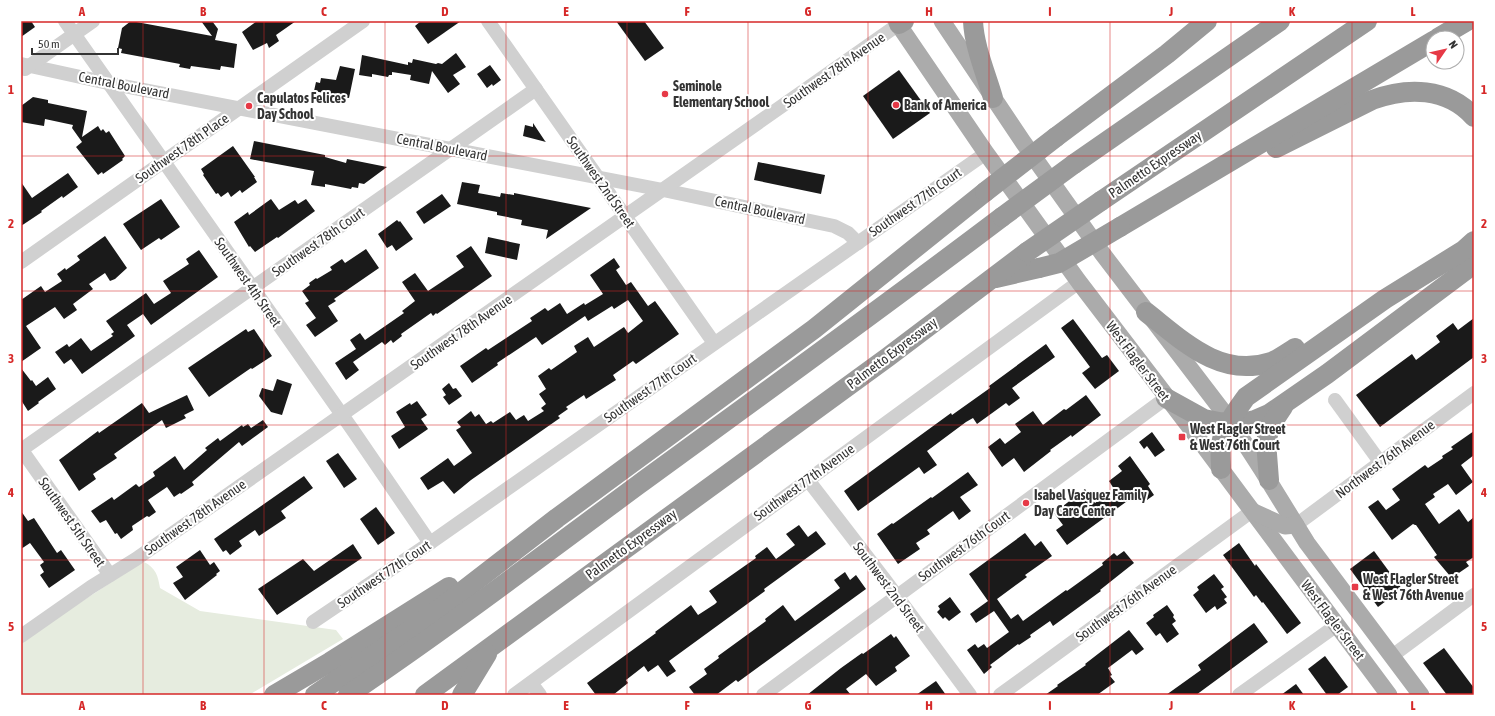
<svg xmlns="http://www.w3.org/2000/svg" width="1495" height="716" font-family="'Asap Condensed',sans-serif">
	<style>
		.green { fill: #e6ecdf }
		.building { fill: #1a1a1a }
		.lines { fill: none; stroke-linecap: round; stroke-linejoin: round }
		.minor { stroke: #d0d0d0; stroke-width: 14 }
		.major { stroke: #ababab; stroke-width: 17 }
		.highway { stroke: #9a9a9a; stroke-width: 20 }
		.highway-bridge { stroke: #9a9a9a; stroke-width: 20 }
		.grid { fill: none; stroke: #d62828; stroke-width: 1; stroke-opacity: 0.55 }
		.poi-dot { fill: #e63946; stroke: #fff; stroke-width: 1.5 }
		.labels { text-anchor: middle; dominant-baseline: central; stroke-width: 4; stroke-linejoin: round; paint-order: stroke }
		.street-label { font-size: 14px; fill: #333; stroke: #fff }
		.poi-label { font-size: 14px; font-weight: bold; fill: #333; stroke: #fff; text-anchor: start }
		.neatline { fill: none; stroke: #d62828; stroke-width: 1.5 }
		.grid-label { font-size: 13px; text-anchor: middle; font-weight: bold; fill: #d62828 }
	</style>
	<rect width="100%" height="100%" fill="#fff"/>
	<path class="green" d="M144,562C156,568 158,576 160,588L200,611L336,630L343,639L249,695H21V641L141,563Z"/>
	<g class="building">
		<path d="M21,21H31L35,27L21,37Z"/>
		<path d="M131,21L212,36L201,21H212L218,29L215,40L237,44L234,68L221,66L220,70L191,66L190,69L179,67L180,64L121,53L122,49L118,48L122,28Z"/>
		<path d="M257,21H296L276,35L279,41L269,48L267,43L253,50L242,32Z"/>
		<path d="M421,21H461L428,44L415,26Z"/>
		<path d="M616,21H644L664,48L645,61Z"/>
		<path d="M456,53L466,67L453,75L460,84L448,93L432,71L429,84L410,80L411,75L392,72V75H389L388,77L372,74V77L359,75L362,55L408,65V62L412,63L413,59L436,64L438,63L442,64Z"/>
		<path d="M490,65L501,80L493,86L492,84L487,88L477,74Z"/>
		<path d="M340,66L355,69L349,98L314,91L316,82L320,83L321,78L336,80Z"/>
		<path d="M899,70L930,113L893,139L863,96Z"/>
		<path d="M33,97L48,100V103L87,111L82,137L98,126L101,131L103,129L106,133L109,131L125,156L122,159L123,160L103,174L102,172L98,175L76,147L82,142L72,128L73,125L45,119L44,126L21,122V106Z"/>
		<path d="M533,123L545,141L546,142L523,136L525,125L533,127Z"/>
		<path d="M254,141L325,155V157L346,163L347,159L387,167L364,184L359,183L358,188L352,187L351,189L325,184V187L311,185L314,171L250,159Z"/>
		<path d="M233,146L255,177H254L257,182L242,193L240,190L231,197L228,192L221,197L218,193L216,194L203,175L204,174L201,169Z"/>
		<path d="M758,162L825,175L821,194L754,180Z"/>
		<path d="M68,173L78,187L63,198L62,196L41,211L42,212L21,226V182L32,198Z"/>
		<path d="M462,182L480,185L478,193L500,197L501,193L514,195V193L591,208L546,239L548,230L521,225L522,220L497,215V212L457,204Z"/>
		<path d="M442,194L451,206L424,224L416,212Z"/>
		<path d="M161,199L180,227L161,240L159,238L141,250L123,224Z"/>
		<path d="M271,199L279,210L295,200L298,204L306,199L315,211L278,238L277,237L255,252L250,246L249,247L234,222L248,212L249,215Z"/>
		<path d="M397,220L399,222L400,221L413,239L396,251L392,245L387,248L378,234Z"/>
		<path d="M105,236L127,268L115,279L110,281L105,273L89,284L93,289L73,304L77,310L64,319L55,307L26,326L41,348L21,362V300L41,286L45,292L62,281L57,274L65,268L66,270L80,260L77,256Z"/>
		<path d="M488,237L520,244L517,260L485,253Z"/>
		<path d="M471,246L492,276L437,314L436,313L433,316L431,313L401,334L402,336L393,343L391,340L385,345L382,342L353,362L359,370L346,380L335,363L356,349L350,340L360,333L365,340L404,313L402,311L415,301L402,282L415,273L428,291L464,267L456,256Z"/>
		<path d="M366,249L379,268L334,299L336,301L328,306L338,321L315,337L306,325L316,318L305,303L309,301L302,291L310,285L309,283L316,278L317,279L332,270L330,267L342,259L345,263Z"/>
		<path d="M199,250L218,277L151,325L143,314L127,325L135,336L82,374L71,359L64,364L55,352L67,344L69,347L81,338L91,351L113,336L111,334L114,332L106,321L146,293L154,304L171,293L163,281L189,264L186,259Z"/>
		<path d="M614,258L620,267L616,270L626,285L631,282L648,306L655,301L679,334L636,364L633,361L613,375L616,380L586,399L584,395L566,407L568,409L558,416L560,418L471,480L454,494L443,481L428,490L420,478L448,458L454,466L472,453L456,430L461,427L457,422L471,411L475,417L479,414L486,424L491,421L493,423L510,412L516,420L524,415L528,421L544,411L541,408L546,404L539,394L546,389L538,376L549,368L551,370L577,352L574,346L588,337L594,347L624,327L628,333L643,321L628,300L614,309L612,306L588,321L585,316L542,345L536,337L497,363L498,365L472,383L460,366L486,348L488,350L532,321L530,318L545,308L548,311L560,303L567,314L584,303L585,305L603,294L590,275Z"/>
		<path d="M1474,318V357L1380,427L1356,395L1412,354L1416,360L1440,342L1436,336L1453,323L1458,330Z"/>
		<path d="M1073,319L1102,358L1107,355L1119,371L1095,389L1082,373L1090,367L1061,328Z"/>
		<path d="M246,329L248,332L254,329L272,356L252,369L251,368L209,397L188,368Z"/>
		<path d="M1046,344L1055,357L1012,388L1020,398L1009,406L1006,403L977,424L973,418L966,422L927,451L937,465L924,474L919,467L858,511L844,491L951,413L952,415L990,388L989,386Z"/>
		<path d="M21,368L31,381L32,380L36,386L48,377L56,389L38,402L39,403L28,411L21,400Z"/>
		<path d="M277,379L292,384L282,415L271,412L259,396L262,388L273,391Z"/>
		<path d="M449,383L453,389L456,388L462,396L449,405L443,397L446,395L442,389Z"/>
		<path d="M187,395L194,410L184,415L186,418L166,428L162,420L114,454L117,458L93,474L96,479L79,491L59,460L98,431L99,433L142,403L149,413Z"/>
		<path d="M1086,395L1101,415L1072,437L1071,435L1050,450L1051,451L1024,472L1014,458L1002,467L988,447L1000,438L1005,444L1021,432L1015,424L1033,411L1043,425L1064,409L1066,410Z"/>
		<path d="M417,401L427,415L421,419L428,429L399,449L391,436L405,427L396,412L410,403L411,405Z"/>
		<path d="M263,420L268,427L242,446L239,442L192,482L194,485L181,494L180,493L174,497L167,487L148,500L156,512L149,517L147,516L132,526L133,530L121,539L117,533L115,534L106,520L100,523L91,511L112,497L114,500L136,484L139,487L155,476L153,472L175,456L184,470L207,450L205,448L218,438L220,441L242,425L243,427L248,424L251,428Z"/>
		<path d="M1474,431V455L1461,465L1473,482L1456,495L1448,484L1433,494L1435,497L1425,504L1439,524L1459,509L1468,522L1474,517V557L1466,562L1469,566L1453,577L1452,575L1450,576L1434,557L1437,555L1416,525H1415L1413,524L1392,540L1368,507L1378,500L1386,510L1400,500L1392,489L1425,465L1428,468L1443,458L1442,456L1453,449L1451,447Z"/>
		<path d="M1152,432L1165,450L1155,457L1147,446L1144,449L1139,442Z"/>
		<path d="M338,453L357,479L344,488L326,461Z"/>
		<path d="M1130,456L1150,484L1148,486L1154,495L1147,500L1141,491L1067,545L1056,530L1063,525L1054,513L1085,489L1095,503L1114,489L1109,481L1122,471L1118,466Z"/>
		<path d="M968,472L978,485L960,497L971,511L959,520L953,511L927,530L930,534L916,543L920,549L898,564L877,534L892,523L893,524L931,497L932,498Z"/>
		<path d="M304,476L313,488L281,511L286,518L259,536L255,530L239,541L242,546L230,555L226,550L223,552L214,539Z"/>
		<path d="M376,507L395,533L378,545L360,519Z"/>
		<path d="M21,511L28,521L34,518L57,553L61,550L75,570L49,588L40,575L44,572L40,565L44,562L30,543L21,549Z"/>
		<path d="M799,525L808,537L816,531L826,544L764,589L765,591L669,661L676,671L667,677L658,665L648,672L644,666L626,680L628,683L613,695H596L587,683L656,633L655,632L691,605L698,615L715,604L717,602L709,591L756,558L755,556L767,547L776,559L795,545L786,534Z"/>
		<path d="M1025,533L1035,546L1041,541L1052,556L1025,575L1027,577L997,599L1011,619L1018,614L1023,621L1066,590L1067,591L1103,565L1102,563L1114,553L1117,556L1124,551L1134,563L1100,590L1101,591L1053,626L1050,621L1030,635L1031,637L1019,645L1018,644L990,665L992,667L984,674L967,650L975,644L978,648L984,644L987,648L1009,632L994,611L976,623L970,614L988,601L969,574Z"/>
		<path d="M1239,543L1255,566L1256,564L1301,623L1287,634L1263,602L1262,603L1256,595L1254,597L1223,555Z"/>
		<path d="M353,544L362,558L277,615L258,589L303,559L314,571Z"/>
		<path d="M200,550L210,565L214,562L220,571L216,574L217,575L185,600L173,583L183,577L176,567Z"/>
		<path d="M1374,551L1402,589L1378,607L1350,569Z"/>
		<path d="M845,572L850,580L856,575L866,589L738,682L736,680L716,695H695L689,687L707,674L704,669L719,658L718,656L766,621L765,619L783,605L795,621L840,588L834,580Z"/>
		<path d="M1214,574L1224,587L1221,589L1227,597L1224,599L1227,603L1217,610L1215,606L1206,613L1193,595L1199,590L1197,587Z"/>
		<path d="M950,597L961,612L949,621L945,617L943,619L937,612L940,609L938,606Z"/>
		<path d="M1167,605L1174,615L1173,617L1176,621L1172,624L1179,634L1167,643L1160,633L1156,636L1146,623L1154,617L1153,615Z"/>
		<path d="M1254,623L1268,642L1196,695H1166L1201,670L1198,665Z"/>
		<path d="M1129,630L1144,649L1136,655L1132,650L1108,668L1112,675L1110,676L1115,682L1097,695H1045L1058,686L1057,685L1086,665L1085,664Z"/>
		<path d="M891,634L894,638L896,636L910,656L895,667L897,671L876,686L866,674L846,689L851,695H807L841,668L862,653L863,654Z"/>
		<path d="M1444,648L1474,688V695H1447L1423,663Z"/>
		<path d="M1325,656L1348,687L1337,695H1327L1308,669Z"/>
		<path d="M936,681L946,695H916Z"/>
		<path d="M1296,684L1304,695H1281Z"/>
	</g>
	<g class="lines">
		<g class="minor">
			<path d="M65,21L352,429L430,543"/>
			<path d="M488,21L714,343"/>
			<path d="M21,64L108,83L663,190L834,226L848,233L858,243"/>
			<path d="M25,69L93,21"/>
			<path d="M21,262L363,21"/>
			<path d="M1335,400L1380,462"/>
			<path d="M21,449L110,575"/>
			<path d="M21,450L536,89"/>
			<path d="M808,480L885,580L970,695"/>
			<path d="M1296,525L1474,393"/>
			<path d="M313,622L430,543L986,153"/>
			<path d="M21,636L91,587L136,559L899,24"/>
			<path d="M1392,656L1474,595"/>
			<path d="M531,683L540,695"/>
			<path d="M514,695L1079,282"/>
			<path d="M763,695L1166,398"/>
			<path d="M1000,695L1252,511"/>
			<path d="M1239,695L1337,625"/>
		</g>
		<g class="major">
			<path d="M896,21L986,153L1079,282L1192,430L1389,695"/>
			<path d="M942,21L1023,142L1102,253L1231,422L1262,470L1307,543L1421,695"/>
			<path d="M1254,512L1285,526L1296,525"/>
		</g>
		<g class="highway">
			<path d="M973,21C974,46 986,74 993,98"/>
			<path d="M899,24L904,21"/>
			<path d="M1438,38L1467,21"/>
			<path d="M1056,137L1167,54L1207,21"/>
			<path d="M1276,148L1372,100C1407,87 1447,87 1474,117"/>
			<path d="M1074,164L1280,21"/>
			<path d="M1101,201L1367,21"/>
			<path d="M1120,227L1433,41"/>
			<path d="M996,278L1039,268"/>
			<path d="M1146,312C1182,340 1220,379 1271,362C1279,359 1287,353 1295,348"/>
			<path d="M1166,398L1204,419L1219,422L1241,423L1255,420L1269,414L1327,374L1474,264"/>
			<path d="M1221,469C1221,461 1220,452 1221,444C1224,427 1236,411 1246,397L1385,299L1464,250L1474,241"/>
			<path d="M1269,480L1266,441L1271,425L1283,407"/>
			<path d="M274,695L330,662L449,587"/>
			<path d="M315,695L433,614L557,518L814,329L985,192"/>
			<path d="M348,695C447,628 542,556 638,485C760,396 882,308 1002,217"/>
			<path d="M425,695L888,357L1027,252"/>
			<path d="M462,695L487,654"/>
		</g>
		<g class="highway-bridge">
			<path d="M985,192L1056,137"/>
			<path d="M1002,217L1074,164"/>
			<path d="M1027,252L1101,201"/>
			<path d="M1039,268L1059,263L1120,227"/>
		</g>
	</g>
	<path class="grid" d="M143,21V695M264,21V695M385,21V695M506,21V695M627,21V695M748,21V695M868,21V695M989,21V695M1110,21V695M1231,21V695M1352,21V695M21,156H1474M21,291H1474M21,425H1474M21,560H1474"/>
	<g class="poi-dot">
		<circle cx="665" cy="94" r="4"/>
		<circle cx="896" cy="105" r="4"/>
		<circle cx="249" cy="106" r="4"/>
		<rect x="1178" y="433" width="8" height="8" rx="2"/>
		<circle cx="1026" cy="503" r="4"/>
		<rect x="1351" y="583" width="8" height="8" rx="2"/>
	</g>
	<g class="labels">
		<g class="street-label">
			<text transform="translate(834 70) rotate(-35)">Southwest 78th Avenue</text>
			<text transform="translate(124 85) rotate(11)">Central Boulevard</text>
			<text transform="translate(442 147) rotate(11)">Central Boulevard</text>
			<text transform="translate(182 148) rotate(-35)">Southwest 78th Place</text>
			<text transform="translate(1155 164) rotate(-34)">Palmetto Expressway</text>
			<text transform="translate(601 182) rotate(55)">Southwest 2nd Street</text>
			<text transform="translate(915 202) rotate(-35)">Southwest 77th Court</text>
			<text transform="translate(760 210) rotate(12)">Central Boulevard</text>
			<text transform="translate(318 242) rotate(-35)">Southwest 78th Court</text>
			<text transform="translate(248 282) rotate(55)">Southwest 4th Street</text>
			<text transform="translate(461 332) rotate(-35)">Southwest 78th Avenue</text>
			<text transform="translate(892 353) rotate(-37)">Palmetto Expressway</text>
			<text transform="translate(1138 361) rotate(53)">West Flagler Street</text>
			<text transform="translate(650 388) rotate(-35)">Southwest 77th Court</text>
			<text transform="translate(1385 459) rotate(-37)">Northwest 76th Avenue</text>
			<text transform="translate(804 482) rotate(-36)">Southwest 77th Avenue</text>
			<text transform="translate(195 517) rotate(-35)">Southwest 78th Avenue</text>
			<text transform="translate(72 522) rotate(55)">Southwest 5th Street</text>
			<text transform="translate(631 544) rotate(-36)">Palmetto Expressway</text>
			<text transform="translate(964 546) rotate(-36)">Southwest 76th Court</text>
			<text transform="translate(384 574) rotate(-34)">Southwest 77th Court</text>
			<text transform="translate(889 587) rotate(53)">Southwest 2nd Street</text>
			<text transform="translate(1126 603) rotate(-36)">Southwest 76th Avenue</text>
			<text transform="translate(1333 620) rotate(53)">West Flagler Street</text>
		</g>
		<g class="poi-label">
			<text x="673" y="86">Seminole<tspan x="673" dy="16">Elementary School</tspan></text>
			<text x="257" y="98">Capulatos Felices<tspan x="257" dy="16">Day School</tspan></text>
			<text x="904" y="105">Bank of America</text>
			<text x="1190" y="429">West Flagler Street<tspan x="1190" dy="16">&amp; West 76th Court</tspan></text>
			<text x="1034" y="495">Isabel Vasquez Family<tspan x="1034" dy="16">Day Care Center</tspan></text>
			<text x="1363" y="579">West Flagler Street<tspan x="1363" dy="16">&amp; West 76th Avenue</tspan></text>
		</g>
	</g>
	<rect width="1495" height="716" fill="none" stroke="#ffffff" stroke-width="44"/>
	<g transform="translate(1445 50) rotate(56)"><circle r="19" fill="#ffffff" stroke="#adadad"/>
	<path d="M0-3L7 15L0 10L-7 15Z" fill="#e63946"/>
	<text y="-6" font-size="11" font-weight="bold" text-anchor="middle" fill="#333333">N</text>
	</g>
	<path d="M32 48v6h86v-6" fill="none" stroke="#333333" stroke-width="2"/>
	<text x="38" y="48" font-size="12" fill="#333333" stroke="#ffffff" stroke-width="3" paint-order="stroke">50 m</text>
	<rect x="22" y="22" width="1451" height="672" class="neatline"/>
	<g class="grid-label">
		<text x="82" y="16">A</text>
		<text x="203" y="16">B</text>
		<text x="324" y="16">C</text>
		<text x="445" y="16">D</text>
		<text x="566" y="16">E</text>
		<text x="687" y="16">F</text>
		<text x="808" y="16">G</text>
		<text x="929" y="16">H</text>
		<text x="1050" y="16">I</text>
		<text x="1171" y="16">J</text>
		<text x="1292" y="16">K</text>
		<text x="1413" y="16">L</text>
		<text x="11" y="94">1</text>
		<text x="1484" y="94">1</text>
		<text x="11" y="228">2</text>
		<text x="1484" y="228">2</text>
		<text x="11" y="363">3</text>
		<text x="1484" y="363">3</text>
		<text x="11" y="497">4</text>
		<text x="1484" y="497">4</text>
		<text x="11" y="631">5</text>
		<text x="1484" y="631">5</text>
		<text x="82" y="710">A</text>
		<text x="203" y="710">B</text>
		<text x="324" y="710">C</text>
		<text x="445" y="710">D</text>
		<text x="566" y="710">E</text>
		<text x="687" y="710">F</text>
		<text x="808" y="710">G</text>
		<text x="929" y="710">H</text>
		<text x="1050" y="710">I</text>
		<text x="1171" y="710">J</text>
		<text x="1292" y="710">K</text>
		<text x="1413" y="710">L</text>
	</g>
</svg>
